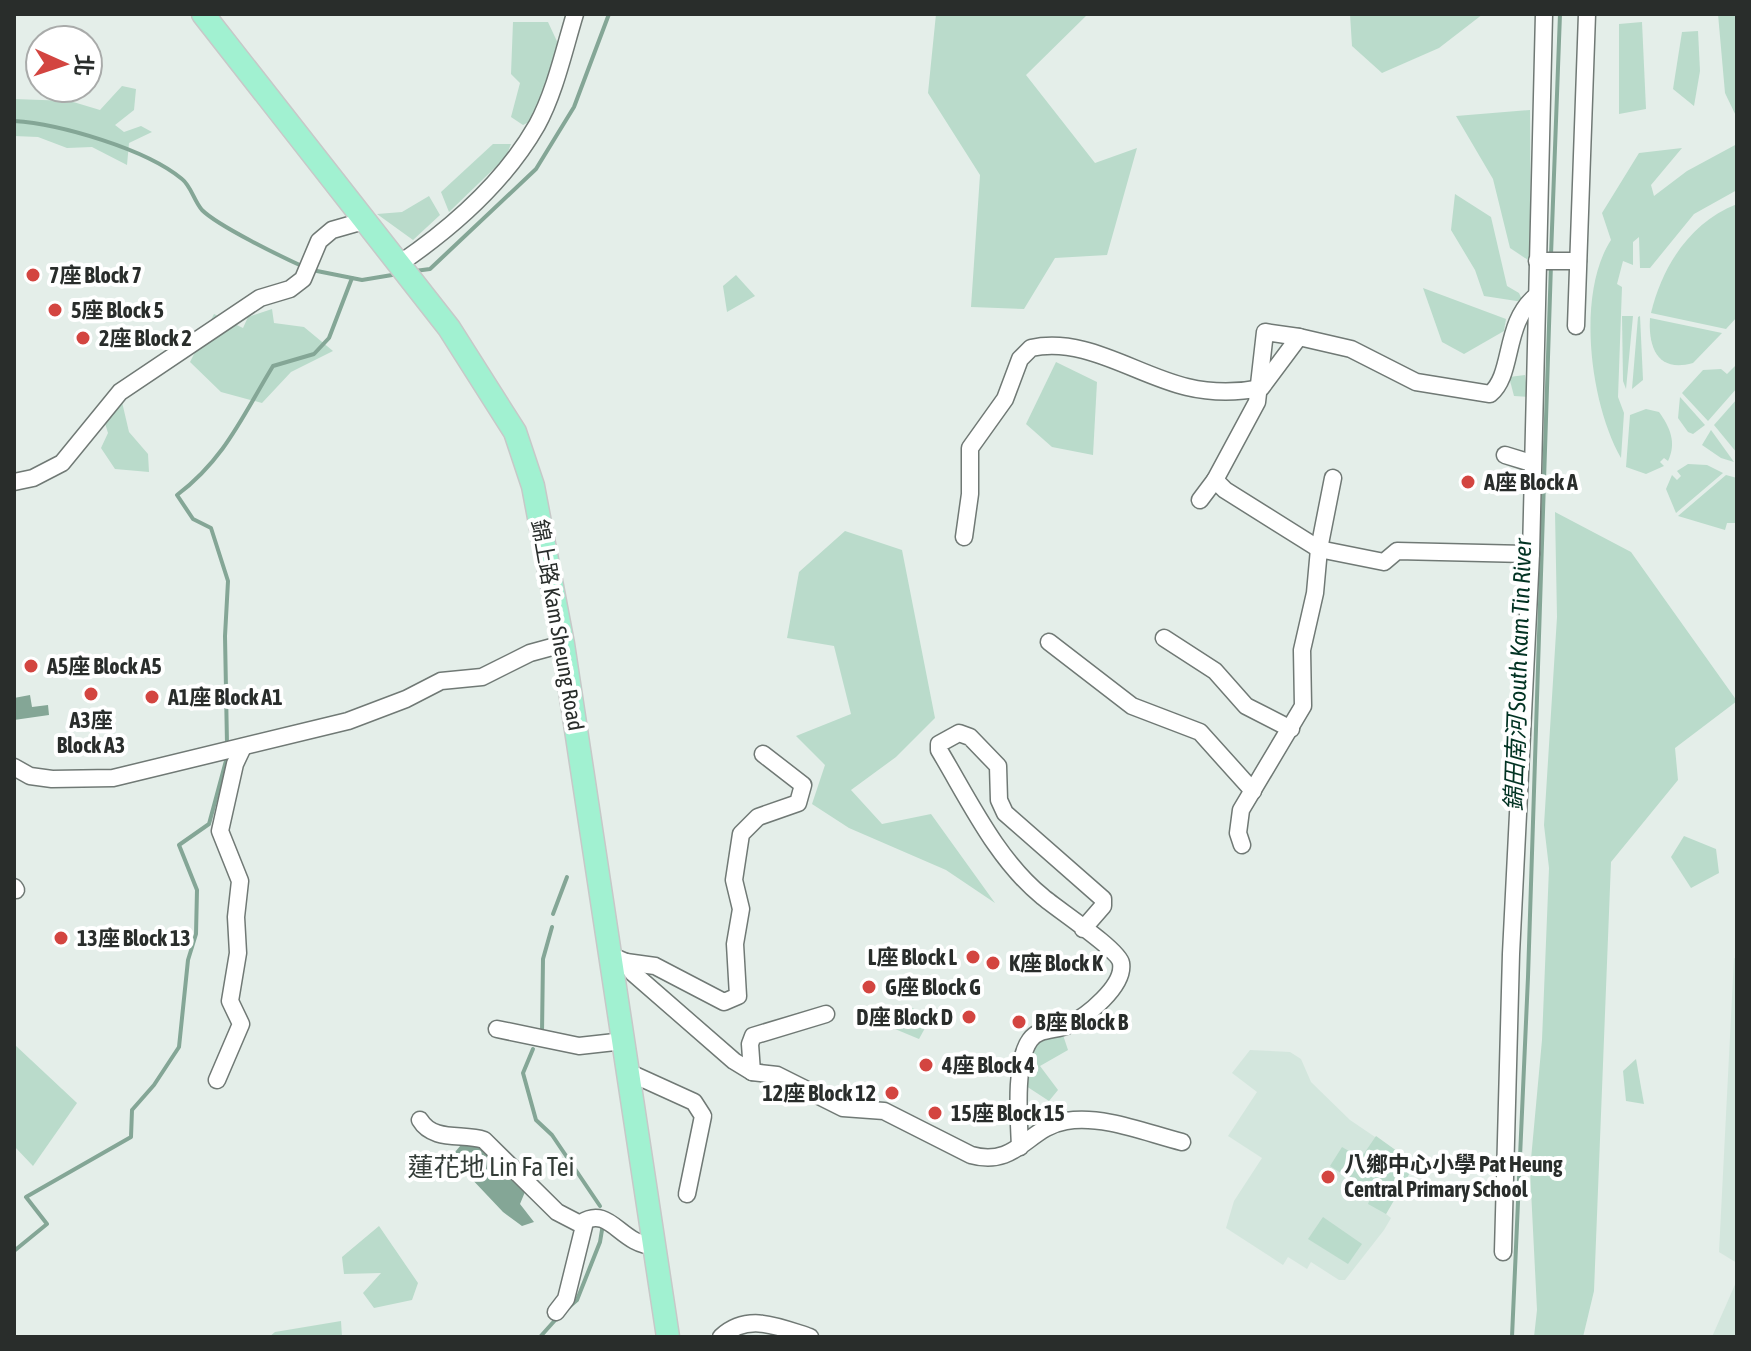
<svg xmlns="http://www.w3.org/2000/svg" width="1751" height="1351" font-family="'Asap Condensed','Noto Sans TC',sans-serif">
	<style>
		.built { fill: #d3e6dd }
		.green { fill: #badbcb }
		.water { fill: #84a696 }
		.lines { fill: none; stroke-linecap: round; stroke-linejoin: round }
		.stream { stroke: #84a696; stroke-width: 4 }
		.minor-casing { stroke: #707975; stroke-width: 19 }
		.major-casing { stroke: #c7c8c8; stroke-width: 25 }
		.minor { stroke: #fff; stroke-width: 16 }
		.major { stroke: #a1f1d1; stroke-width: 22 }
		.poi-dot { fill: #d34540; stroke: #fff; stroke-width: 3 }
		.labels { text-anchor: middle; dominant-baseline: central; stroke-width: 8; stroke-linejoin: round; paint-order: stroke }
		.poi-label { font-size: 22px; font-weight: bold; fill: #292d2b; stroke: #fff; text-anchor: start }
		.street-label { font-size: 22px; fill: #292d2b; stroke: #fff }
		.water-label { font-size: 24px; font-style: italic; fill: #023323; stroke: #fff }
		.quarter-label { font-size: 26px; fill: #333c37; stroke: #fff }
	</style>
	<rect width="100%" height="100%" fill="#e4eee9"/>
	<g class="built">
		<path d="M1734,958L1737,959V1263L1719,1252Z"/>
		<path d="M1250,1050L1290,1052L1301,1059L1311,1082L1350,1120L1415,1164L1386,1214L1391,1218L1384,1230L1345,1280H1339L1311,1262L1307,1269L1288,1257L1283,1265L1226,1228L1234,1201L1262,1158L1228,1136L1257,1092L1232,1073Z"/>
		<path d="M1737,1280V1337H1712Z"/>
	</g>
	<g class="green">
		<path d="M936,14H1088L1026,75L1095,163L1137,148L1107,255L1055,258L1024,309L971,307L980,175L928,93Z"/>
		<path d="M1350,14H1483L1439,48L1382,73L1352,46Z"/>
		<path d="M1718,14H1737V118L1725,93Z"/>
		<path d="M513,22H548L567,63L550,112L523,125L511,117L520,83L511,74Z"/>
		<path d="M1642,22L1646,109L1619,114V24Z"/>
		<path d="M1698,31L1700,71L1694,106L1673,89L1682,32Z"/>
		<path d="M122,86L136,89L134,110L115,125L124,132L141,126L152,132L129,143L127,165L92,147L67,148L38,137L14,136V99L70,101L100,110Z"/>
		<path d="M1530,110L1531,262L1510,248L1493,179L1456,116Z"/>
		<path d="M493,144H511L506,157L449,212L441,192Z"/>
		<path d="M1737,144V190L1694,214L1650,268H1640L1639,237L1633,242V265L1623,261L1617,284L1622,287L1618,397L1624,413L1621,458C1590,404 1576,294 1611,240L1602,213L1639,153L1682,148L1651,185L1654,196L1687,171Z"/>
		<path d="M1455,194L1491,217L1507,286L1519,293L1523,302L1484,296L1475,270L1451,230Z"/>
		<path d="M429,196L440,215L413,240L377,214L402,212Z"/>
		<path d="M1737,204V317L1726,329L1651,313C1662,267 1690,222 1737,204Z"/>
		<path d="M736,275L755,296L727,312L723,286Z"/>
		<path d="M1423,288L1506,319L1504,331L1464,354L1442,342Z"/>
		<path d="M272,309L274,323L304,327L333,351L291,372L262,403L221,392L190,362L214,314L243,328L248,317Z"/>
		<path d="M1622,316H1633L1626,389L1623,381Z"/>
		<path d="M1640,316L1643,380L1632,389L1638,317Z"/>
		<path d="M1650,318L1722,333L1693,363C1658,373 1648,348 1650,318Z"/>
		<path d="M1056,362L1097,382L1093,455L1052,447L1026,424Z"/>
		<path d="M1737,364V388L1708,421L1682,393L1703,370L1721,369L1727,374Z"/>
		<path d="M1525,375L1528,397L1514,396L1509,377Z"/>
		<path d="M1680,397L1705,425L1693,434L1688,432L1678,418Z"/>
		<path d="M1737,399V453L1714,425Z"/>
		<path d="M122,402L129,432L148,454L149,472L115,469L101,448L108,433L100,407Z"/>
		<path d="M1646,409L1659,412C1670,427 1677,443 1668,461L1664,458L1660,462L1664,466L1646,474L1626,467L1630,415Z"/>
		<path d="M1711,430L1734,462L1721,458L1702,445Z"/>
		<path d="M1688,464L1707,465L1723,473L1676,513L1666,489L1672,475L1677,480L1681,476L1677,471Z"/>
		<path d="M1726,475L1737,478V523H1727L1725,530L1678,516Z"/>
		<path d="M1555,512L1631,552L1737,701L1675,748L1678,780L1611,862L1594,1291L1583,1337H1534L1537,1310L1530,1170L1542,1040L1549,868L1544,825L1557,617Z"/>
		<path d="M845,531L902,550L935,718L896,757L851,790L882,824L931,814L995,903L946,870L849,828L812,804L825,765L796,736L851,714L834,646L787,638L799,572Z"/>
		<path d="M1684,836L1716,849L1719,873L1691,888L1671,857Z"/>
		<path d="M904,1004L931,1017L919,1039L895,1029Z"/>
		<path d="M1063,1035L1068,1050L1040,1066L1058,1090L1049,1101L1023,1084L1027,1058L1039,1037Z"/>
		<path d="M15,1045L77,1103L33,1166L14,1146Z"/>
		<path d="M1636,1059L1644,1104L1626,1101L1623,1071Z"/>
		<path d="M1376,1136L1415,1164L1386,1214L1368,1204L1370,1199L1344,1182L1347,1177L1330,1166L1342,1147L1361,1158Z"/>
		<path d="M1323,1217L1362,1244L1348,1264L1308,1239Z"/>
		<path d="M379,1226L418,1283L412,1300L374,1308L363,1293L381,1273L344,1274L342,1257Z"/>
		<path d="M341,1321L342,1337H269L275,1332Z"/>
	</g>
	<g class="water">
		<path d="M30,695L32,707L48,705L49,715L14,720V698Z"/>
		<path d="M465,1140L479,1142L527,1187L520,1204L534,1222L522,1226L503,1212L451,1157Z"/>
	</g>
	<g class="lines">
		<g class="stream">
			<path d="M14,121C60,124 146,149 182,179C191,186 194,201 202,210C218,226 282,257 304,267"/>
			<path d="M1551,255L1560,14"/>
			<path d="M312,270L362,280L398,274"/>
			<path d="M415,271L430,269L536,169L574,107L609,14"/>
			<path d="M227,744L225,636L228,581L211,528L193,519L177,495C225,459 243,415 273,366L314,354L329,338L352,278"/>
			<path d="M553,914L567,877"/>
			<path d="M542,1033L543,959L552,927"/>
			<path d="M533,1049L523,1073L536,1120L552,1135L600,1206"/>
			<path d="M14,1251L47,1224L26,1197L131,1137L132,1110L154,1085L179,1047L188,960L196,934L197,890L179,845L209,824L227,757"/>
			<path d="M569,1307L577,1300L600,1242L603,1224"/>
			<path d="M14,1314V1320"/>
			<path d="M540,1337L557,1318"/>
			<path d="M1512,1337L1528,977L1551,264"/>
		</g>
		<g class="minor-casing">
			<g id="minor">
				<path d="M1537,261H1578"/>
				<path d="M399,264C452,228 505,181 537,125C555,92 564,50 575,14"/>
				<path d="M1576,326L1587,14"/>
				<path d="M1299,337L1265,332L1257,402L1215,480L1225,490L1319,549L1384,562L1397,551L1531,554"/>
				<path d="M1505,455L1531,463"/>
				<path d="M14,482L33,478L62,463L120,392L260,298L290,289L303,279L319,241L332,230L367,220"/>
				<path d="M1200,500L1215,480"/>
				<path d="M964,537L970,494V448L1005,399L1020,359L1031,348C1085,336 1136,375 1187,387C1212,393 1236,393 1261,388L1299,337L1351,349L1416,382L1490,394C1514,375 1503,323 1536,296"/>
				<path d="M1164,638L1215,671L1246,706L1291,729"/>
				<path d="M1049,642L1132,706L1200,732L1253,791"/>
				<path d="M14,767L30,776L52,779L113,778L348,721L406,699L441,681L482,677L530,653L563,644"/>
				<path d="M1242,845L1238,833L1241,810L1303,706L1302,650L1315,593L1319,549L1333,478"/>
				<path d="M14,887L16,890"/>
				<path d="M612,956L626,962L633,973L734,1061L752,1072L777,1075L843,1108L884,1111L971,1155C1017,1168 1028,1127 1066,1121C1104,1115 1146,1133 1182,1142"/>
				<path d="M626,962L655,966L724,1002L738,996L735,944L741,909L734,880L741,834L758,817L798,803L803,785L763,754"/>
				<path d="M497,1029L579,1046L624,1041"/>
				<path d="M628,1072L694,1102L703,1116L687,1194"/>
				<path d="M752,1072L750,1044L753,1036L826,1014"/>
				<path d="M217,1080L241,1024L230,1001L238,953L236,917L240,881L220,831L235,764L243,747"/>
				<path d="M420,1120C433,1142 463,1133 484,1140L557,1212L584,1226L566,1299L556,1312"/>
				<path d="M1020,1147C1019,1121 1014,1062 1030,1040C1038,1028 1056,1031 1068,1025C1086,1017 1125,986 1121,963C1119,950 1057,909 1043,897C997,860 969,800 939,750V744L959,733L970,737L998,766L999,800L1005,813L1103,899V906L1083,929"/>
				<path d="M581,1223C610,1204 620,1245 654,1246"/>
				<path d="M1503,1252L1511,954L1531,554L1544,14"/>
				<path d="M721,1337C748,1312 779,1327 810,1337"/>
			</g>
		</g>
		<g class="major-casing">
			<path id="major" d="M203,14L449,328L515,432L533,486L563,644L668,1337"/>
		</g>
		<use href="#minor" class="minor"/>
		<use href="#major" class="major"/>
	</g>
	<g class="poi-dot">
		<circle cx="33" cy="275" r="8"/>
		<circle cx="55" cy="310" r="8"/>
		<circle cx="83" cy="338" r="8"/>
		<circle cx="1468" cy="482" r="8"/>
		<circle cx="31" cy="666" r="8"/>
		<circle cx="91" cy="694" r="8"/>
		<circle cx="152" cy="697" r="8"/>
		<circle cx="61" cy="938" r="8"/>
		<circle cx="973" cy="957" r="8"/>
		<circle cx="993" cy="963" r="8"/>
		<circle cx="869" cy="987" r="8"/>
		<circle cx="969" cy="1017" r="8"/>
		<circle cx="1019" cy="1022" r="8"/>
		<circle cx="926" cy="1065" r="8"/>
		<circle cx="892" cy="1093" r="8"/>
		<circle cx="935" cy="1113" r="8"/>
		<circle cx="1328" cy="1177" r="8"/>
	</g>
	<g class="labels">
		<g class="poi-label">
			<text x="49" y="275">7座 Block 7</text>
			<text x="71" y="310">5座 Block 5</text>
			<text x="99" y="338">2座 Block 2</text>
			<text x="1484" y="482">A座 Block A</text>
			<text x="47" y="666">A5座 Block A5</text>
			<text x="168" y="697">A1座 Block A1</text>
			<text x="91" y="720" text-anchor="middle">A3座<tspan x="91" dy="25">Block A3</tspan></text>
			<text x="77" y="938">13座 Block 13</text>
			<text x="957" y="957" text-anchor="end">L座 Block L</text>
			<text x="1009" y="963">K座 Block K</text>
			<text x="885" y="987">G座 Block G</text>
			<text x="953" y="1017" text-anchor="end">D座 Block D</text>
			<text x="1035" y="1022">B座 Block B</text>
			<text x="942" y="1065">4座 Block 4</text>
			<text x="876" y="1093" text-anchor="end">12座 Block 12</text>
			<text x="951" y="1113">15座 Block 15</text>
			<text x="1344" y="1164">八鄉中心小學 Pat Heung<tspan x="1344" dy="25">Central Primary School</tspan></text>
		</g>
		<g class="street-label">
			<text transform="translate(558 625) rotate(80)">錦上路 Kam Sheung Road</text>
		</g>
		<g class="water-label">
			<text transform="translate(1518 675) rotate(-88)">錦田南河 South Kam Tin River</text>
		</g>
		<g class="quarter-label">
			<text x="491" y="1167">蓮花地 Lin Fa Tei</text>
		</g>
	</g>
	<rect width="1751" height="1351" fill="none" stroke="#292d2b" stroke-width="32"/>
	<g transform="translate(64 64) rotate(93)"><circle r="38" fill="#ffffff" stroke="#a9abaa" stroke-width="2"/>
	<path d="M0-6L14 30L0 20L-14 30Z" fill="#d34540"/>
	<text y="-12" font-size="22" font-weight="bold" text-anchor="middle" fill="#292d2b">北</text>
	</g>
</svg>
